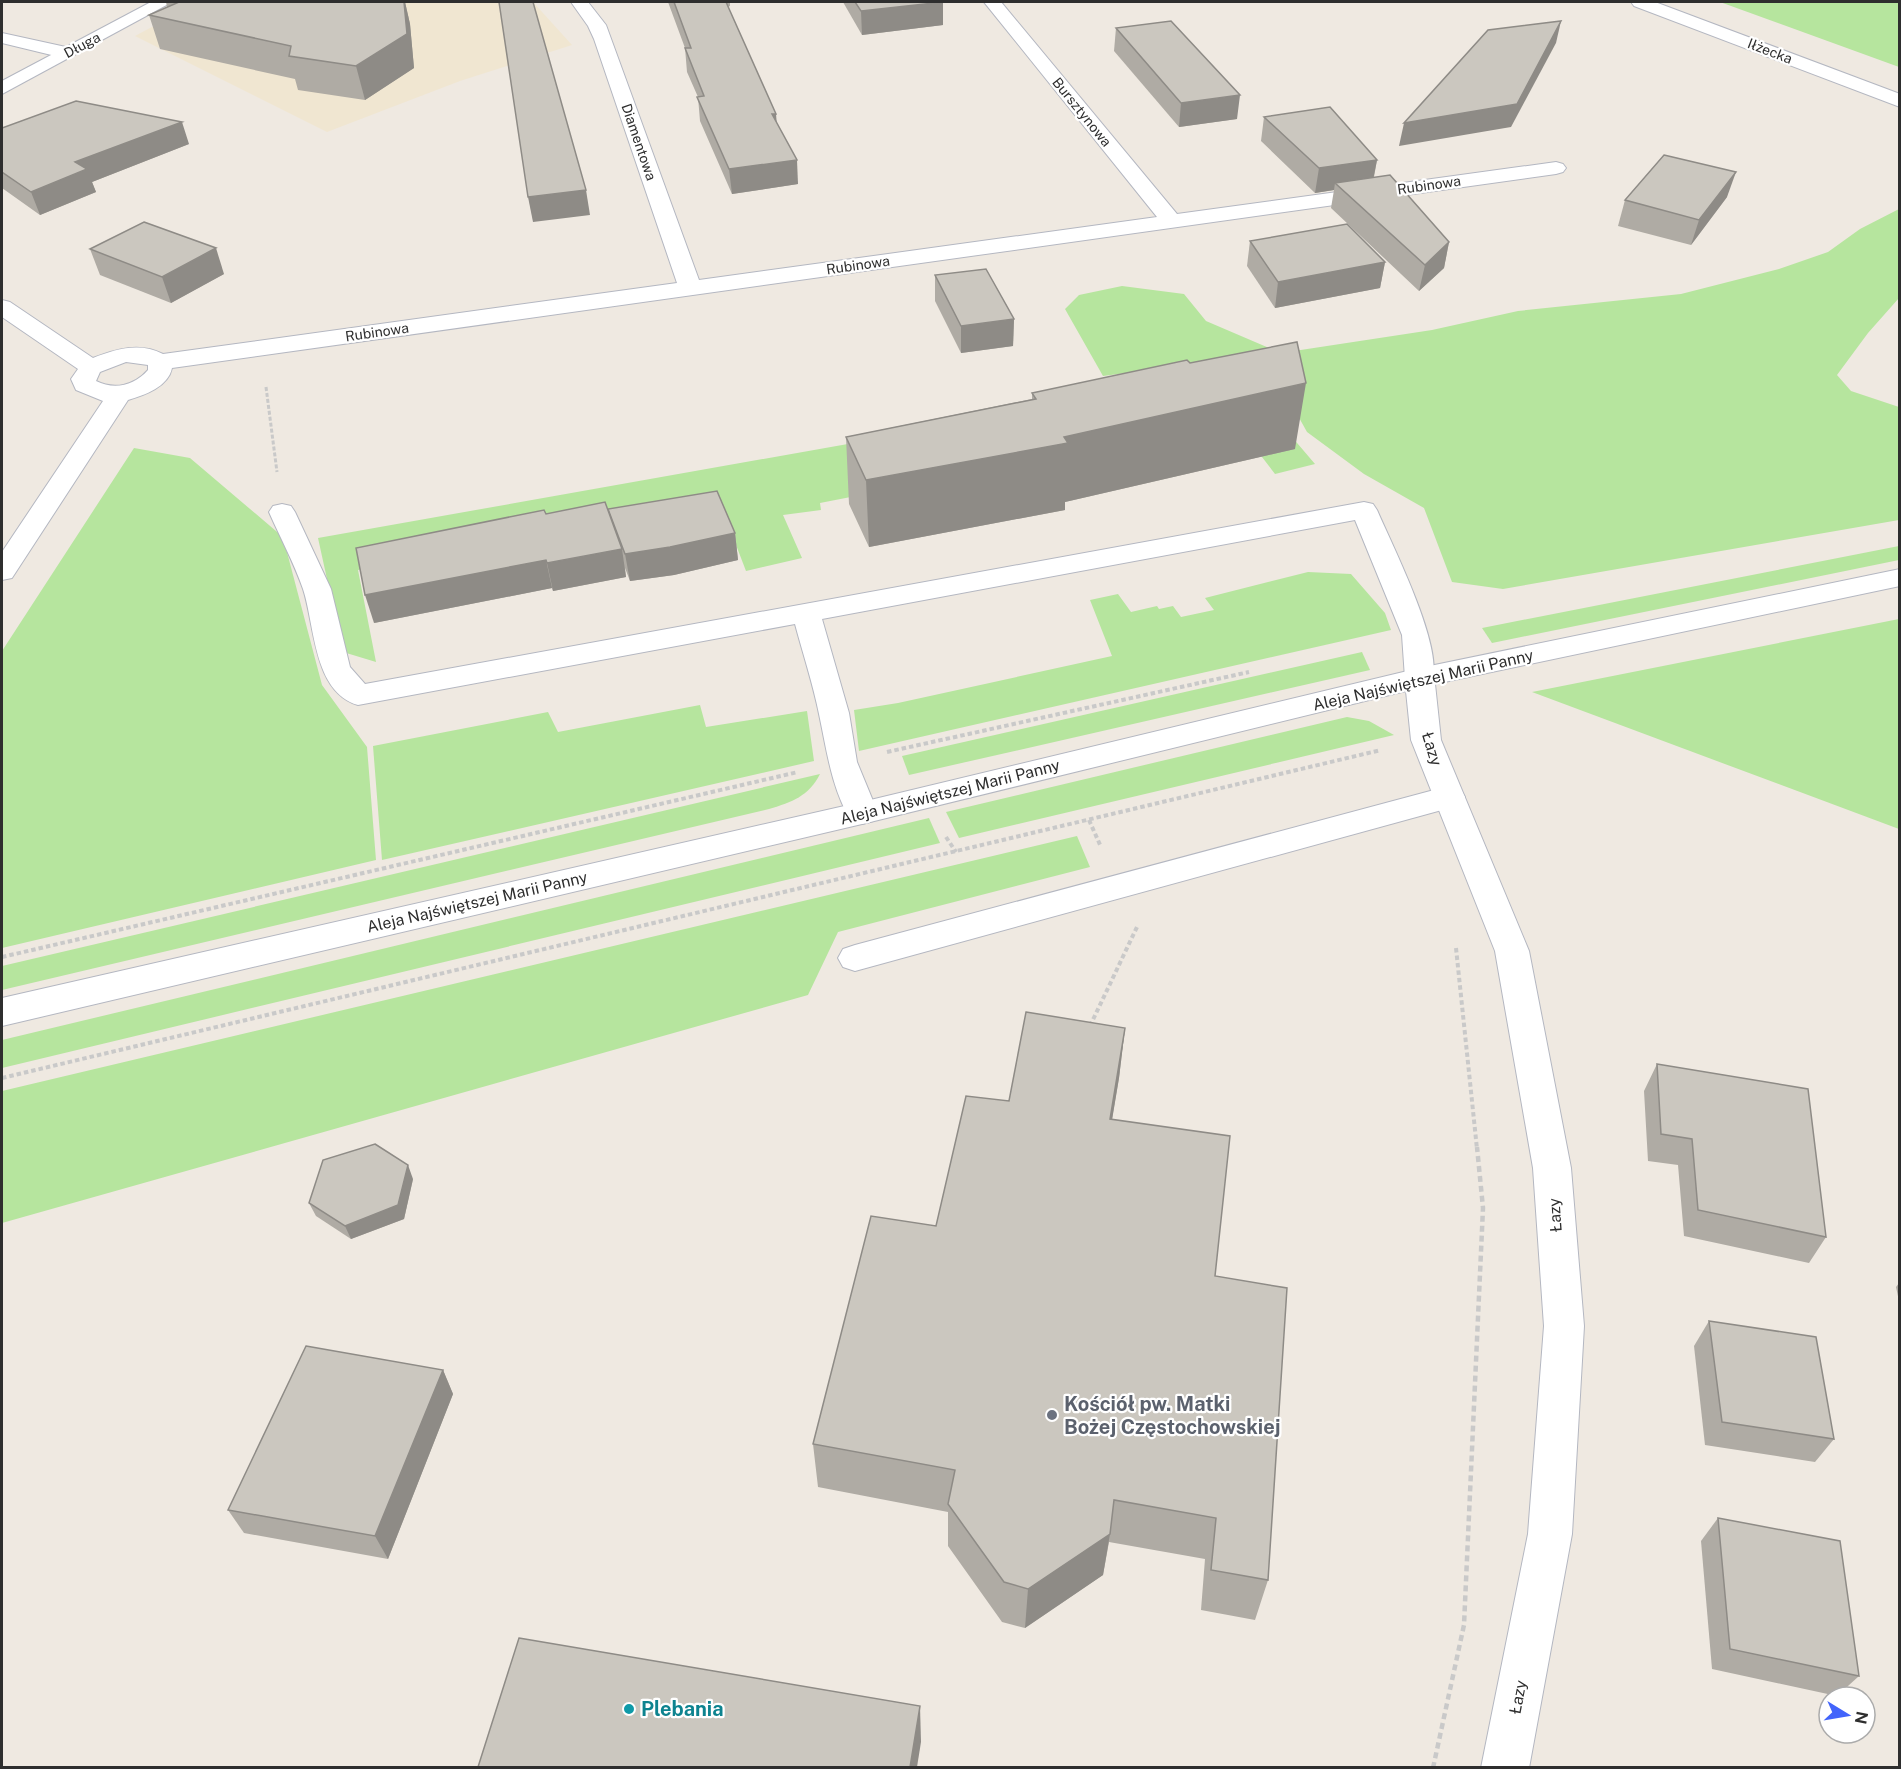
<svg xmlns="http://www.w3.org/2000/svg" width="1901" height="1769" font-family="'Public Sans',sans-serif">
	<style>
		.education { fill: #f0e6d1 }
		.green { fill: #b6e59e }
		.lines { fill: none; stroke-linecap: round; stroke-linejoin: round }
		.service-casing { stroke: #b4b7c1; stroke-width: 2 }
		.minor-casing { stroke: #b4b7c1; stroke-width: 2 }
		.tertiary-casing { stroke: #b4b7c1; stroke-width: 2 }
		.secondary-casing { stroke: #b4b7c1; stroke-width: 2 }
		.path-far2 { stroke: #c9c9c9; stroke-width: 3; stroke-dasharray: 4 2; stroke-linecap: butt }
		.path-far1 { stroke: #c9c9c9; stroke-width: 4; stroke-dasharray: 4.5 3; stroke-linecap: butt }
		.path { stroke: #c9c9c9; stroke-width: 4.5; stroke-dasharray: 6 4; stroke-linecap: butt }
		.service { fill: #fff; fill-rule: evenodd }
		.minor { fill: #fff; fill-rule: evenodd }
		.tertiary { fill: #fff; fill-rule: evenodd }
		.secondary { fill: #fff; fill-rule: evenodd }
		.wall { fill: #afaba4 }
		.shaded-wall { fill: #8e8b86 }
		.building { fill: #cbc7bf; stroke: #8e8b86; stroke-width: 1.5 }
		.worship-dot { fill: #6b7280; stroke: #fff; stroke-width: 2 }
		.culture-dot { fill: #0f9aa8; stroke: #fff; stroke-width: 2 }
		.labels { text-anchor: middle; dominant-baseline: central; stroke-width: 4.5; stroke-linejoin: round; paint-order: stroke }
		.far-street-label { font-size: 14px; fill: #2e2e2e; stroke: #fff }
		.street-label { font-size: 16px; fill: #2e2e2e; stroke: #fff }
		.near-worship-label { font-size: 20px; font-weight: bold; fill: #5b616d; stroke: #fff; text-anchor: start }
		.near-culture-label { font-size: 20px; font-weight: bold; fill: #0d838f; stroke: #fff; text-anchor: start }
	</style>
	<rect width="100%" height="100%" fill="#efe9e1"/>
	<path class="education" d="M199,2H533L572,45L460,81L327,132L135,36Z"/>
	<g class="green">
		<path d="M1720,2H1899V67Z"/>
		<path d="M1899,209V298L1868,333L1837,375L1851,391L1899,407V520L1503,589L1452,582L1424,508L1364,474L1307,432L1268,362L1180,366L1103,376L1065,309L1079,295L1122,286L1184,294L1206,321L1281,353L1432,330L1518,311L1681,294L1779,269L1828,252L1860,229Z"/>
		<path d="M1233,368L1315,464L1275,474L1225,409L1024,463L820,503L821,510L783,515L802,558L746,571L723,511L438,553L358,570L376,662L343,652L318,538L904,434Z"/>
		<path d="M134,448L190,458L283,537L322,685L367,747L376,860L2,948V651Z"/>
		<path d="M1899,546V560L1492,643L1482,628Z"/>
		<path d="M1308,572L1351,574L1385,613L1391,630L859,751L854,710L898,703L1112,656L1090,600L1118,594L1131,612L1157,606L1159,609L1173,606L1181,617L1214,610L1205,598Z"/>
		<path d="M1899,619V829L1532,692Z"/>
		<path d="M1362,652L1370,670L909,775L902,756Z"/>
		<path d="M700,705L706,727L807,711L814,761L382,860L373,746L548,712L558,732Z"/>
		<path d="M1347,717L1369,721L1394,735L959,838L946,812Z"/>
		<path d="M820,774C809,796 792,802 769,809L2,990V966Z"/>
		<path d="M929,818L940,843L2,1068V1040Z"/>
		<path d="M1077,836L1090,867L838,932L808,995L2,1223V1091Z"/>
	</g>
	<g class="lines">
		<g class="service-casing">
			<g id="service">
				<path d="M1364,502L1373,504L1377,510C1391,543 1449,656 1430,685L1420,688L1410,685L1405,678L1402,635L1355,520L822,619L849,713L857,762L878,813L873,821L862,824L851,821C831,787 827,751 819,714C813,684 803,654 795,624L358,705C313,692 315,625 303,589C294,563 280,537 269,512L273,506L282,504L291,506L295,512L331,589L350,667L365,684Z"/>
				<path d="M1449,786L1460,789L1465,797L1460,805L855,971L843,967L838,958L843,949L855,945Z"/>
			</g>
		</g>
		<g class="minor-casing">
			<g id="minor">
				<path d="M571,2H588L606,25L699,280L1157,217L984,2H1001L1177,214L1556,162L1563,164L1566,168L1563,172L1556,174L172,368C168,387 145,395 128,400L12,578L2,580V552L103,401L76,390L71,379L78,369L2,317V300L10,302L93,358C116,349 140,342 163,354L677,283L594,39L588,26ZM126,362L148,365V370C134,386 114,390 96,381L100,372Z"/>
				<path d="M2,33L75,49L77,53L68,59L2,43Z"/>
				<path d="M1900,569V586L1435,684L1441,740L1529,951L1571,1168L1584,1326L1572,1534L1529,1768H1481L1528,1534L1544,1326L1533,1168L1495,951L1411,740L1406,691L862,824L2,1026V998L862,802L1420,668Z"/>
			</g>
		</g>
		<g class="tertiary-casing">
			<path id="tertiary" d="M151,2H172L2,94V81Z"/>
		</g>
		<g class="secondary-casing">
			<path id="secondary" d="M1631,2H1655L1900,94V107L1634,6Z"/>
		</g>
		<path class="path-far2" d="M266,387L277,472"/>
		<g class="path-far1">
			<path d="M887,752L1249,672"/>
			<path d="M1089,820L1101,847"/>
			<path d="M946,837L956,852"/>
			<path d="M1456,948L1477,1149"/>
			<path d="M2,957L798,772"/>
			<path d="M1090,1026L1137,927"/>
			<path d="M2,1078L1381,750"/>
		</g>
		<path class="path" d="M1433,1768L1464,1625L1483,1208L1477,1147"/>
		<use href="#service" class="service"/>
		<use href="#minor" class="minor"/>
		<use href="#tertiary" class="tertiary"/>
		<use href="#secondary" class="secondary"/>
	</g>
	<g class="wall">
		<path d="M166,2H405L410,24L414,68L365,100L298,90L295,79L160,49L149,15L167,7Z"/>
		<path d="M668,2H730V6L728,7L777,123L798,184L732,194L700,121L698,97L687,72L685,48Z"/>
		<path d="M843,2H942L943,25L862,35Z"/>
		<path d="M1116,28L1237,119L1179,127L1114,51Z"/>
		<path d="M1264,117L1377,160L1374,177L1449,242L1444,268L1419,291L1331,208L1334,190L1315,193L1261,141Z"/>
		<path d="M2,128L189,144L92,182L96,192L40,215L2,188Z"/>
		<path d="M1727,197L1691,245L1618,226L1625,200Z"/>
		<path d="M1250,241L1385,262L1380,288L1275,308L1247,266Z"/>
		<path d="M90,249L224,274L171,303L100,275Z"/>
		<path d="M935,275L1014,319L1013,346L961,353L935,301Z"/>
		<path d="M1190,363L1295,449L1065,502V510L869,547L849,504L846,437L1032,399V393Z"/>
		<path d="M608,511L735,533L738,560L674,575L630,581L625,568L626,577L553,591L552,588L374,623L546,514Z"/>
		<path d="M1125,1028L1119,1078L1112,1119L1215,1276L1268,1580L1255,1620L1201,1610L1205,1559L1109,1542L1103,1575L1025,1628L1002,1622L948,1546V1512L818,1487L813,1444L1009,1101Z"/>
		<path d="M1657,1064L1826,1237L1809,1263L1684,1236L1678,1165L1648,1161L1644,1091Z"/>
		<path d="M413,1179L404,1219L351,1239L316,1216L309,1203Z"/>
		<path d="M1899,1283V1301L1896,1287Z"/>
		<path d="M1709,1321L1834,1439L1815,1462L1705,1445L1694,1346Z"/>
		<path d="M443,1370L453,1394L388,1559L244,1533L228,1510Z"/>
		<path d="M1718,1518L1859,1676L1837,1696L1712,1669L1701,1541Z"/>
	</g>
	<g class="shaded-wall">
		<path d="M404,2H405L410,24L414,68L365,100L356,66Z"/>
		<path d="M943,2V25L862,35L861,11Z"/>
		<path d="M1561,21L1556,43L1511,127L1399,146L1404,123Z"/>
		<path d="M1240,95L1237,119L1179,127L1181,103Z"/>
		<path d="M772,114H776L778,138Z"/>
		<path d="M182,122L189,144L92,182L96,192L40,215L31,192L75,162Z"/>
		<path d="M797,160L798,184L732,194L729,169Z"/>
		<path d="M1377,160L1372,185L1335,183L1334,190L1315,193L1319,168Z"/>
		<path d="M1736,172L1727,197L1691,245L1699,220Z"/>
		<path d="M586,190L590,215L533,222L528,197Z"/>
		<path d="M1449,242L1444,268L1419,291L1425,265Z"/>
		<path d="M216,248L224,274L171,303L162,277Z"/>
		<path d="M1385,262L1380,288L1275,308L1278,282Z"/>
		<path d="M1014,319L1013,346L961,353V326Z"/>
		<path d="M1306,383L1295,449L1065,502V510L869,547L866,480Z"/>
		<path d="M735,533L738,560L674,575L630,581L625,554Z"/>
		<path d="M622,549L626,577L553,591L547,563Z"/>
		<path d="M546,560L552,588L374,623L365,595Z"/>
		<path d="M1125,1028L1119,1078L1104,1168L1110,1119Z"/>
		<path d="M408,1165L413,1179L404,1219L351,1239L345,1226Z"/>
		<path d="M443,1370L453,1394L388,1559L375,1536Z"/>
		<path d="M1110,1534L1103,1575L1025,1628L1028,1589Z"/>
		<path d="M920,1706L921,1742L917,1767H910Z"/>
	</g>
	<g class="building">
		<path d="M179,2H404L407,34L356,66L289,56L291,46L149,15Z"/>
		<path d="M499,2H533L586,190L528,197Z"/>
		<path d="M674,2H726L776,114H772L797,160L729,169L697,97L704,96L685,48H691Z"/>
		<path d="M855,2H943L861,11Z"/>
		<path d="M1171,21L1240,95L1181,103L1116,28Z"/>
		<path d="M1561,21L1517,104L1404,123L1488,30Z"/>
		<path d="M76,101L182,122L75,162L87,169L31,192L2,172V128Z"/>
		<path d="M1330,107L1377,160L1319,168L1264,117Z"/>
		<path d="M1664,155L1736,172L1699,220L1625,200Z"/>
		<path d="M1390,175L1449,242L1425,265L1335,183Z"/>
		<path d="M144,222L216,248L162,277L90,249Z"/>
		<path d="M1347,224L1385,262L1278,282L1250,241Z"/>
		<path d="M986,269L1014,319L961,326L935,275Z"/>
		<path d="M1297,342L1306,383L1064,437L1068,443L866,480L846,437L1036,399L1032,393L1187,360L1190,363Z"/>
		<path d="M717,491L735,533L670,547L625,554L608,509Z"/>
		<path d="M605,502L622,549L547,563L546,560L365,595L356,548L544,510L546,514Z"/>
		<path d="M1026,1012L1125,1028L1110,1119L1230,1136L1215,1276L1287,1288L1268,1580L1211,1570L1216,1518L1114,1500L1110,1534L1028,1589L1004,1582L948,1504L955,1470L813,1444L871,1216L936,1226L966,1096L1009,1101Z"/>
		<path d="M1657,1064L1808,1089L1826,1237L1698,1210L1692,1139L1661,1134Z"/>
		<path d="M375,1144L408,1165L398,1205L345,1226L309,1203L323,1160Z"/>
		<path d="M1709,1321L1816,1337L1834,1439L1722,1422Z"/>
		<path d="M306,1346L443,1370L375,1536L228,1510Z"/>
		<path d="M1718,1518L1840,1541L1859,1676L1730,1649Z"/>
		<path d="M519,1638L920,1706L910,1767H478Z"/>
	</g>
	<circle class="worship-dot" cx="1052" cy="1415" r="6"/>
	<circle class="culture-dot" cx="629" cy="1709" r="6"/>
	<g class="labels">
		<g class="far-street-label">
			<text transform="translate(82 45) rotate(-28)">Długa</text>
			<text transform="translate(1770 51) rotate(21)">Iłżecka</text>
			<text transform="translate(1082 112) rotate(51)">Bursztynowa</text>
			<text transform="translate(639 142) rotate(71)">Diamentowa</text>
			<text transform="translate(1429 185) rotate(-8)">Rubinowa</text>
			<text transform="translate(858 265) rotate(-8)">Rubinowa</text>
			<text transform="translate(377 332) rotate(-8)">Rubinowa</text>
		</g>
		<g class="street-label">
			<text transform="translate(1423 680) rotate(-13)">Aleja Najświętszej Marii Panny</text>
			<text transform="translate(1432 749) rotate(73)">Łazy</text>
			<text transform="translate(950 792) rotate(-14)">Aleja Najświętszej Marii Panny</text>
			<text transform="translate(477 902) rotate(-13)">Aleja Najświętszej Marii Panny</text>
			<text transform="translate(1555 1215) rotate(-94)">Łazy</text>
			<text transform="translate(1518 1697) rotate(-79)">Łazy</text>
		</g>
		<g class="near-worship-label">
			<text x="1064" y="1404">Kościół pw. Matki<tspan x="1064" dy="23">Bożej Częstochowskiej</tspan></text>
		</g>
		<g class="near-culture-label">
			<text x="641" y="1709">Plebania</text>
		</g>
	</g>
	<rect width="1901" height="1769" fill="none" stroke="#2e2e2e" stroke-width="6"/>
	<g transform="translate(1847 1715) rotate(101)"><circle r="28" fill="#ffffff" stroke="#ababab" stroke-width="1.5"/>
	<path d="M0-4.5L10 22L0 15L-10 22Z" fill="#4264fb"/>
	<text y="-9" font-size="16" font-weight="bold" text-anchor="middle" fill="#2e2e2e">N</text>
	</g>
</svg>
